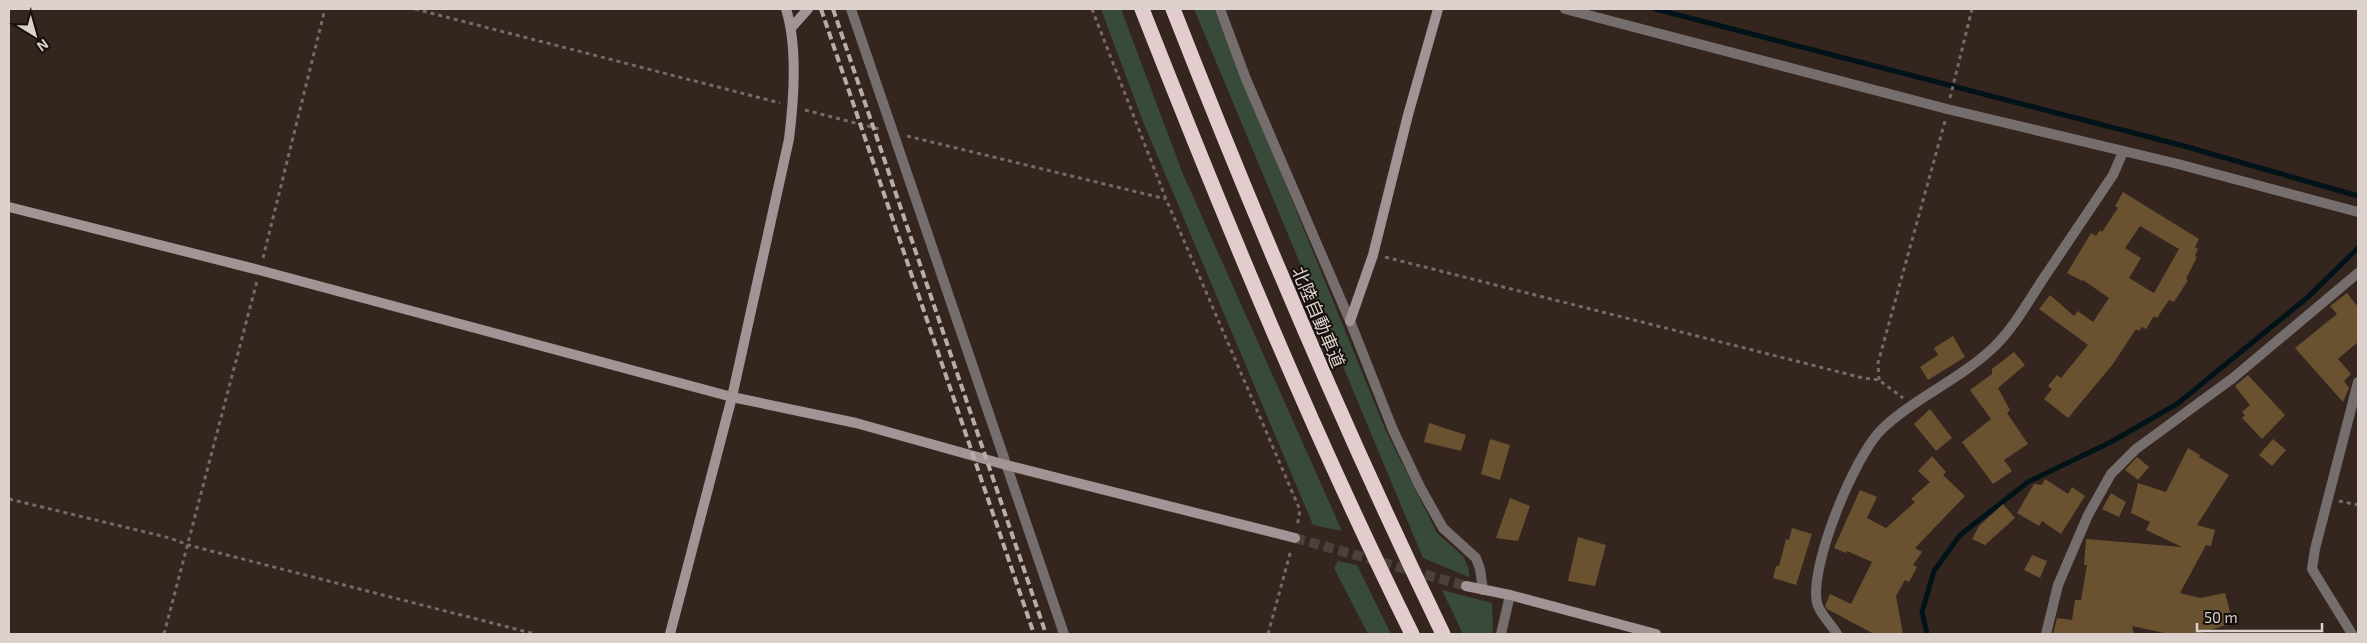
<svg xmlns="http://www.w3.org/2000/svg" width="2367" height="643" font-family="'Exo 2','Noto Sans JP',sans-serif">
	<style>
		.green { fill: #384b3a }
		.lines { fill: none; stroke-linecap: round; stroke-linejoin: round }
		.stream { stroke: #001318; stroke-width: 5 }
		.building { fill: #6a5130; fill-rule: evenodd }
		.secondary-tunnel { stroke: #4d3f39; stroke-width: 10; stroke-dasharray: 10 5; stroke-linecap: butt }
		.path { stroke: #776964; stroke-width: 3; stroke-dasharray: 4 4; stroke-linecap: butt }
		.street { stroke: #766d6d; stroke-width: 10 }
		.secondary { stroke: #a29394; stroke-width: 10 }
		.highway { stroke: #e3cccd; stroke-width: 15 }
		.rail { stroke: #b9ada9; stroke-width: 4; stroke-dasharray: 8 4; stroke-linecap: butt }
		.labels { text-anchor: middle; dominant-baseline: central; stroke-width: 4; stroke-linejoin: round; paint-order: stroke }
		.street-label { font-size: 18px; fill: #dcd1cd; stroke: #16100d }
	</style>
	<rect width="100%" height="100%" fill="#34251f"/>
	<g class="green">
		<path d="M1101,9H1121L1183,174L1342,531L1313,525L1142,119Z"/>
		<path d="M1194,9H1214L1386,431L1437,533L1463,556L1469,569V577L1423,558Z"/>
		<path d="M1338,561L1357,565L1391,634H1368L1334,568Z"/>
		<path d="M1442,590L1492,603L1493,634H1463Z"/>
	</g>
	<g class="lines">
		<g class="stream">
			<path d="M1655,9L2184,146L2358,196"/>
			<path d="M1927,634L1922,612L1934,571L1960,535L2028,482L2111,442L2177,404L2308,297L2358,248"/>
		</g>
	</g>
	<g class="building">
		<path d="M2123,192L2199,239L2195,247L2198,249L2195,256L2197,257L2186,279L2188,280L2174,302L2169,300L2157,318L2154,316L2146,329L2142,327L2139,331L2136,329L2113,364L2068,418L2044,399L2052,389L2048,386L2057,375L2061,378L2088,345L2039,309L2050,295L2074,316L2078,311L2093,322L2109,298L2083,280L2082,281L2067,273L2091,233L2096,236L2100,230L2102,232L2118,208L2115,206ZM2140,226L2179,249L2154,293L2129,278L2141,258L2125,248Z"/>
		<path d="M2347,293L2358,307V342L2338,359L2351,374L2344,381L2349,388L2343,402L2295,348L2337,314L2330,306Z"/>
		<path d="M1953,336L1965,357L1928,380L1920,367L1938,355L1934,348Z"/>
		<path d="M2014,352L2025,365L1998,388L2010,410L2007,413L2028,444L2004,460L2012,471L1993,484L1962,442L1991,419L1970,390L1992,374V369Z"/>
		<path d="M2248,375L2285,415L2262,439L2242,418L2245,415L2242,412L2250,405L2235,386Z"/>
		<path d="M1930,409L1952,438L1936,451L1914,424Z"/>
		<path d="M1429,423L1466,435L1461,451L1424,442Z"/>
		<path d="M1490,439L1510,445L1500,480L1481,474Z"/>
		<path d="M2273,439L2286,450L2272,466L2259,455Z"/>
		<path d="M2188,448L2200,455L2199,457L2229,475L2197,525L2215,530L2211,546L2206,545L2180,593L2200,598L2225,593L2233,623L2197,634H2169L2132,626L2134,634H2053L2057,618L2072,620L2075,600H2081L2087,565H2084L2086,539L2182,547L2146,530L2150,522L2131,513L2138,483L2166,492Z"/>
		<path d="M1932,456L1946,472L1943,475L1965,496L1915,548L1922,552L1913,565L1917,567L1909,582L1905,580L1896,596L1903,634H1874L1827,609L1825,606L1830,594L1851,604L1872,562L1847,551L1846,553L1834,548L1860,490L1877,497L1867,518L1886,528L1915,502L1911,499L1930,482L1918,471Z"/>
		<path d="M2137,457L2149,467L2138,480L2125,470Z"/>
		<path d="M2045,479L2068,494L2072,487L2085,496L2061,534L2042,521L2039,526L2017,513L2034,484L2042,485Z"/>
		<path d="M2111,493L2126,502L2119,517L2102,509Z"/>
		<path d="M1510,498L1530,506L1518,541L1496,538Z"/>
		<path d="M2003,504L2015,518L1985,545L1972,539L1979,526Z"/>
		<path d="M1792,528L1812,534L1796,585L1773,578L1776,566H1779L1786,539L1789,540Z"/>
		<path d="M1578,537L1606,545L1595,586L1568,581Z"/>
		<path d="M2032,555L2047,561L2040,578L2024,570Z"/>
	</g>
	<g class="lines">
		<path class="secondary-tunnel" d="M1295,538L1466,586"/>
		<g class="path">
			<path d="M415,9L780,103"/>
			<path d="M1092,9L1166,199L1300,510L1297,527"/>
			<path d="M1950,98L1972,9"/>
			<path d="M805,110L879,129"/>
			<path d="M907,136L1166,199"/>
			<path d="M1385,257L1863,378L1879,380L1903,398"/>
			<path d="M263,258L325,9"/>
			<path d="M1879,380L1878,363L1945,121"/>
			<path d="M9,499L170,538L188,545L535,634"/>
			<path d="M2339,501L2358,505"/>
			<path d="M164,634L257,281"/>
			<path d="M1268,634L1291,550"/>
		</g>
		<g class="street">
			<path d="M851,9L1064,634"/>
			<path d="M1220,9L1246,79L1350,321L1393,430L1420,487L1443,528L1476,558L1480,569L1483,590"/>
			<path d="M1565,9L1947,109L2178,164L2358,212"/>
			<path d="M1501,634L1510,595"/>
			<path d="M1837,634C1832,625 1819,613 1817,603C1809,566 1855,455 1882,429C1916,397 1961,379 1995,346C2013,328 2027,304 2041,282C2065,246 2089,211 2113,175L2123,152"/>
			<path d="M2046,634L2058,585L2088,515L2111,474L2136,449L2233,378L2358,273"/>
			<path d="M2352,634L2312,569L2315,549L2358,382"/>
		</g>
		<g class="secondary">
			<path d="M792,27L808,9"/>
			<path d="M9,207L259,270L732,397L856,423L1006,465L1295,538"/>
			<path d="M1350,321L1373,255L1408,115L1438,9"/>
			<path d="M1466,586L1510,595L1656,634"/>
			<path d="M670,634L732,397L789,139C794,99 798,47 786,9"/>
		</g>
		<g class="highway">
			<path d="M1142,9C1225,220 1311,430 1412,634"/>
			<path d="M1173,9C1256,221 1344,429 1443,634"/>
		</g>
		<g class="rail">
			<path d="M821,9L1034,634"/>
			<path d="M833,9L1046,634"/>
		</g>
	</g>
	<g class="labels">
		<g class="street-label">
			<text transform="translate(1319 317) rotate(67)">北陸自動車道</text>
		</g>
	</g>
	<rect width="2367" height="643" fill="none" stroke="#dcd1cd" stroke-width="20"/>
	<g transform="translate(35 35) rotate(143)" stroke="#16100d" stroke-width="4" paint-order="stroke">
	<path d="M0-4L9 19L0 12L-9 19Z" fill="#dcd1cd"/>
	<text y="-8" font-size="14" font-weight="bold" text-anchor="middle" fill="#dcd1cd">N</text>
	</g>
	<path d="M2197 623v8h125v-8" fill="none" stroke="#dcd1cd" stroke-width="2.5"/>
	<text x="2204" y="623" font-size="15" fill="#dcd1cd" stroke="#16100d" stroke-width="4" paint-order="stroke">50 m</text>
</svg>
